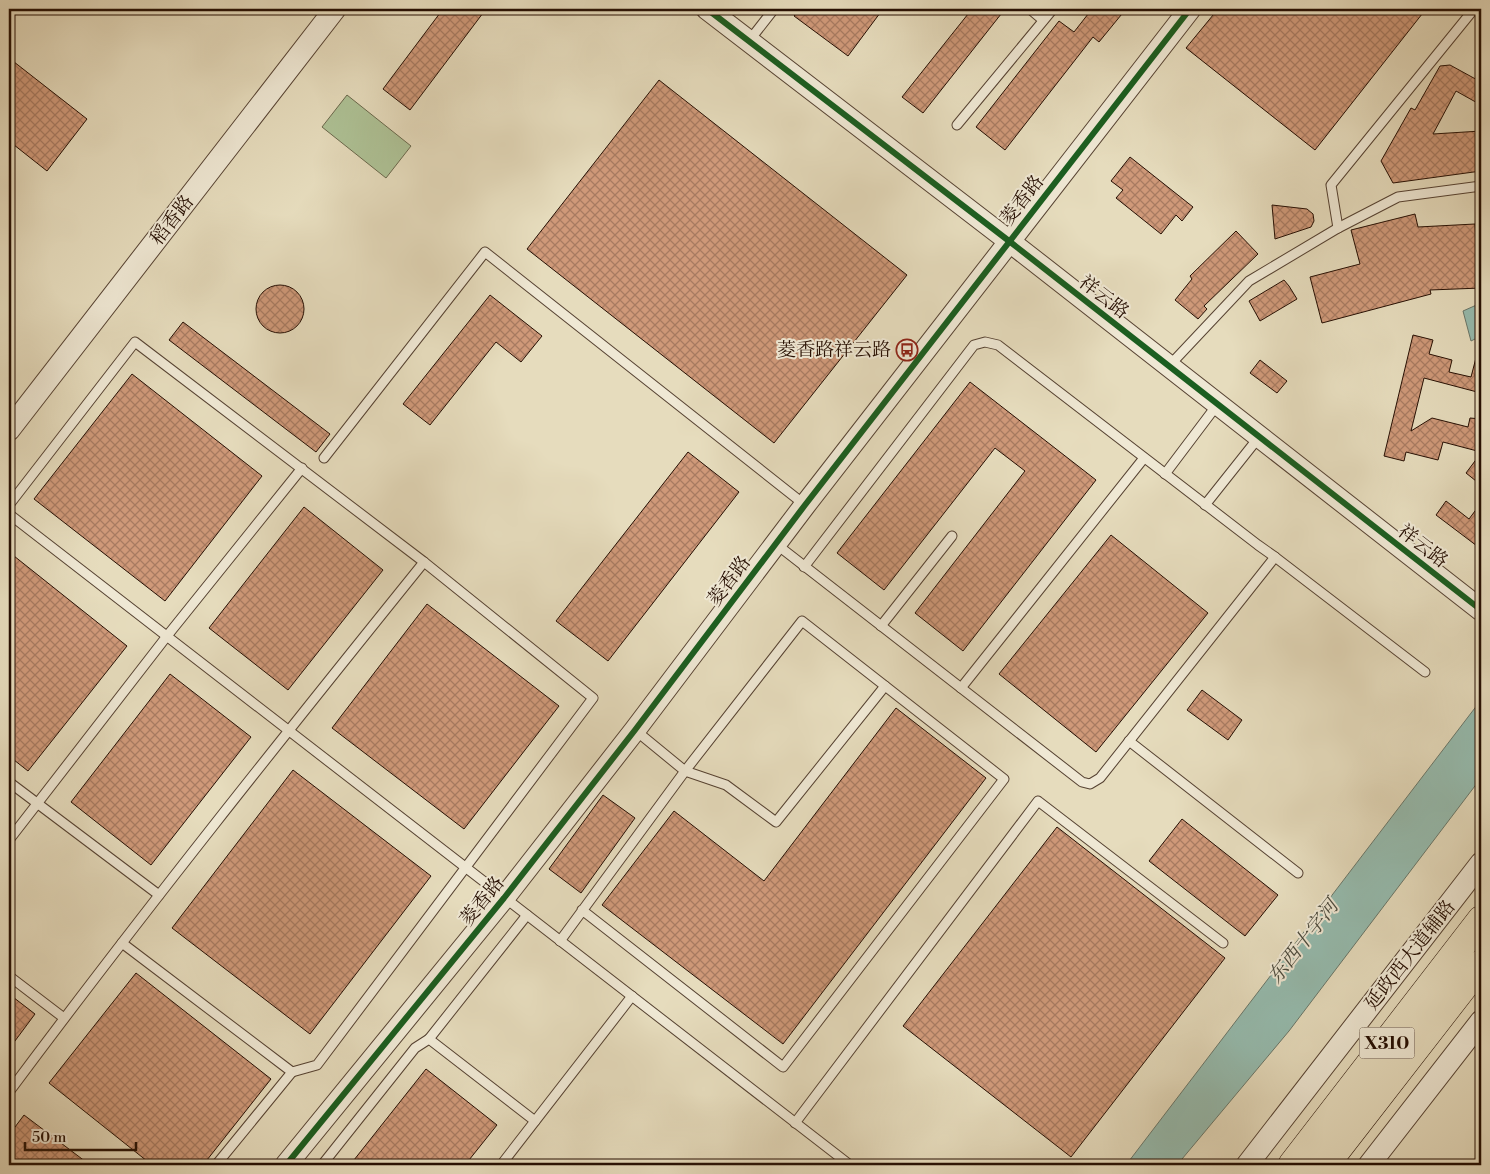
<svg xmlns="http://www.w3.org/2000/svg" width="1490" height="1174" font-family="'Libre Bodoni','Noto Serif SC',serif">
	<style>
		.grass { fill: #aec296; stroke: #6a684c }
		.water { fill: #96bcaf; stroke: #69776a }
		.building { fill: url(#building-cross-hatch); stroke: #260f03 }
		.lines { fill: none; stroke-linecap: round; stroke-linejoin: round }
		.service-casing { stroke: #564232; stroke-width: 11 }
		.tertiary-casing { stroke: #564232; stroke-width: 23 }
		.primary-casing { stroke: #260f03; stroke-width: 29 }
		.service { stroke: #efe8d4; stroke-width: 9 }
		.tertiary { stroke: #efe8d4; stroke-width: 21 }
		.primary { stroke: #e6dcbd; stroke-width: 28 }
		.cycleway-casing { stroke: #efe8d4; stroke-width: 9 }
		.cycleway { stroke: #1b5e20; stroke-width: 6 }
		.labels { text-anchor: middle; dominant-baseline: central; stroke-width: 4; stroke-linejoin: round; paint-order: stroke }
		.shield { fill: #efe8d4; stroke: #625042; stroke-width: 1 }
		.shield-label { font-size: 18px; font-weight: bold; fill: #260f03 }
		.street-label { font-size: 19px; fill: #260f03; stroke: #efe8d4 }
		.poi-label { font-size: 19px; fill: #260f03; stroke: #efe8d4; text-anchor: end }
		.water-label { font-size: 20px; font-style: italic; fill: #4d4c3f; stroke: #efe8d4 }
	</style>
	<defs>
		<pattern id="building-cross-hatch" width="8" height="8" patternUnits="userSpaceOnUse" patternTransform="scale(1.25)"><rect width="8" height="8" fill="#cf9979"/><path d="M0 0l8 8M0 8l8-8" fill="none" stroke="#a87b61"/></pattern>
	</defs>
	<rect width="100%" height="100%" fill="#e6dcbd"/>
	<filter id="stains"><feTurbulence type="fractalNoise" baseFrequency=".004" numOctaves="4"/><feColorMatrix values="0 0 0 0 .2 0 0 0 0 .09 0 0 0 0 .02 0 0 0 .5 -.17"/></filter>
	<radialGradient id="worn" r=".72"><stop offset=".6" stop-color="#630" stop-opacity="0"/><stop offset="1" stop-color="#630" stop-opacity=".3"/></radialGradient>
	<path class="grass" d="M347,95L411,146L386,178L322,127Z"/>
	<g class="water">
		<path d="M1481,303V336L1471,341L1463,311Z"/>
		<path d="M1481,700V778L1289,1031L1177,1165H1126Z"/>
	</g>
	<g class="building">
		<path d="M443,9H486L410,110L383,89Z"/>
		<path d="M800,9H883L848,56L794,16Z"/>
		<path d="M972,9H1005L923,113L902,97Z"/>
		<path d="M1092,9H1126L1099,42L1093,37L1005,150L976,127L1059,21L1074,32Z"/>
		<path d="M1218,9H1426L1315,150L1186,48Z"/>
		<path d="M9,58L87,119L47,171L9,141Z"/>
		<path d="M1450,65L1481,82V105L1456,91L1433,134L1481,131V171L1393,183L1381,161L1411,108L1415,110L1440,66Z"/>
		<path d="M659,80L907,275L774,443L527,249Z"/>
		<path d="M1130,157L1193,207L1182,221L1176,215L1161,234L1116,198L1123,190L1111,181Z"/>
		<path d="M1272,205L1307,209L1313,214L1314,221L1311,227L1275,239Z"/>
		<path d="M1415,214L1418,227L1475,224L1477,265H1481V288L1430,290L1431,294L1322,323L1310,277L1360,264L1351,230Z"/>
		<path d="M1236,231L1258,254L1204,306L1207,309L1198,319L1175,300L1192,279L1190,276Z"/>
		<path d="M1284,280L1289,286L1297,299L1260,321L1249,301Z"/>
		<circle cx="280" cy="309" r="24"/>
		<path d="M490,295L542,336L521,362L496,342L430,425L403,404Z"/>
		<path d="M183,322L330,434L316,452L169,340Z"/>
		<path d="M1413,335L1433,340L1429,354L1452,360L1449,372L1471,377L1477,354L1481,355V393L1424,378L1411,431L1432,418L1468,427L1470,418L1481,419V452L1443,442L1438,460L1406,452L1404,461L1384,456Z"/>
		<path d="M1260,360L1287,381L1277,393L1250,373Z"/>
		<path d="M132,374L262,476L165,601L34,499Z"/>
		<path d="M970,382L1096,480L963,651L915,613L1025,471L995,448L884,590L837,553Z"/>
		<path d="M688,452L739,492L608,661L556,621Z"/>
		<path d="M1481,453V485L1466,473Z"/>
		<path d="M1446,501L1469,519L1481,503V549L1436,515Z"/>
		<path d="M304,507L383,570L288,690L209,628Z"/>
		<path d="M1111,535L1208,613L1096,752L999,674Z"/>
		<path d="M9,552L127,646L28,771L9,756Z"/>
		<path d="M427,604L559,706L464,829L332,728Z"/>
		<path d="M170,674L251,737L151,865L71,802Z"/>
		<path d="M1202,690L1242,720L1228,740L1187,710Z"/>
		<path d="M896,708L986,778L783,1044L602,905L674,811L764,881Z"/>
		<path d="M293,770L431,876L310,1034L172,928Z"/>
		<path d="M603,795L635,818L581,893L549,869Z"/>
		<path d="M1182,819L1278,895L1245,936L1149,861Z"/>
		<path d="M1057,827L1225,958L1071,1157L903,1026Z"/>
		<path d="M136,973L271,1079L203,1165H152L49,1083Z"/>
		<path d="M9,994L35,1014L9,1049Z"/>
		<path d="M426,1069L497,1125L465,1165H350Z"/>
		<path d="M24,1115L90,1165H9V1135Z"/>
	</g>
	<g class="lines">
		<g class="service-casing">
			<g id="service">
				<path d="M1030,9L1043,20"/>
				<path d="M749,41L774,9"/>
				<path d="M957,125L1053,9"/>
				<path d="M1338,228L1331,185L1474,9"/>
				<path d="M1169,366L1249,281L1338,228L1398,197L1481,186"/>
				<path d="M324,458L485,252L805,505"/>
				<path d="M1165,474L1217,405"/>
				<path d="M9,505L135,342L424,562L593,698L317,1065L292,1072"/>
				<path d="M1205,505L1259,437"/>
				<path d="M9,514L850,1165"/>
				<path d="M776,544L1082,782L1090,784L1100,778L1275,557"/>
				<path d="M804,567L974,345L985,342L998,345L1258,545L1275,557L1425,672"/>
				<path d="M881,626L952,536"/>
				<path d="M961,688L1144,458"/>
				<path d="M635,730L685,771L726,785L776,822L885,686"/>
				<path d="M1129,741L1298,873"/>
				<path d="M9,782L159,895"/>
				<path d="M9,840L167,636L302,468"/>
				<path d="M527,915L429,1039L535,1121"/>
				<path d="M560,941L685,771L802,621L1004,779L783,1067L582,910"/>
				<path d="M122,943L292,1072L216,1165"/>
				<path d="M9,976L64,1018"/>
				<path d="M9,1092C143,912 283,737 424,562"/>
				<path d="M795,1123L1038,801L1223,943"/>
				<path d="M322,1165L415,1048L429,1039"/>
				<path d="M501,1165L632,996"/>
			</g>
		</g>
		<g class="tertiary-casing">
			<g id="tertiary">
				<path d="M707,9L1009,241L1481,610"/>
				<path d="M9,430L335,9"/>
				<path d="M286,1165L504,898L635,730L805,505L1190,9"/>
				<path d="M1247,1165L1481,863"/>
				<path d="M1369,1165L1481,1021"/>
			</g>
		</g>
		<g class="primary-casing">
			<g id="primary">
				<path d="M1292,1165L1481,920"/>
				<path d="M1325,1165L1481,964"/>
			</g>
		</g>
		<use href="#service" class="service"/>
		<use href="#tertiary" class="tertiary"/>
		<use href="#primary" class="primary"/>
		<g class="cycleway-casing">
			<g id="cycleway">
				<path d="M707,9L1009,241L1481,610"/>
				<path d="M286,1165L504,898L635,730L805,505L1190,9"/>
			</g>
		</g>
		<use href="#cycleway" class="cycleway"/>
	</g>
	<defs>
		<g id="bus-ring" transform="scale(1.125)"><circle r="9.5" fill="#efe8d4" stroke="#8f2418" stroke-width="1.5"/><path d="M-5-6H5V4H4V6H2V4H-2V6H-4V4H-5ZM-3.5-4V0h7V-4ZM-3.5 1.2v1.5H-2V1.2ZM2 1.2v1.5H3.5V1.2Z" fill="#8f2418"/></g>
	</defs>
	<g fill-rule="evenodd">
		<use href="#bus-ring" x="907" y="350"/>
	</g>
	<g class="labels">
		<rect class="shield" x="1359.5" y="1027.5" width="55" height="31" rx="4"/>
		<g class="shield-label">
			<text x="1387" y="1043">X310</text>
		</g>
		<g class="street-label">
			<text transform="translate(1022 200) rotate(-52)">菱香路</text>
			<text transform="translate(172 220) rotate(-52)">稻香路</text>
			<text transform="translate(1104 297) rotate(38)">祥云路</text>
			<text transform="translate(1423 546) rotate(38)">祥云路</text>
			<text transform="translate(729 581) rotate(-53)">菱香路</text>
			<text transform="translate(482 901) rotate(-51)">菱香路</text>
			<text transform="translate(1410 955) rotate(-52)">延政西大道辅路</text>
		</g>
		<g class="poi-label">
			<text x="891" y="350">菱香路祥云路</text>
		</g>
		<g class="water-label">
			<text transform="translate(1304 942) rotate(-52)">东西十字河</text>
		</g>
	</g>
	<rect width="1490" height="1174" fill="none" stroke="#e6dcbd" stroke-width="30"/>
	<rect x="10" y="10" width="1470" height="1154" fill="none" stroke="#260f03" stroke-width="2.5"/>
	<rect x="15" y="15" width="1460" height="1144" fill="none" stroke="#260f03"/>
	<path d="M25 1142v8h111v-8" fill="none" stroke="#260f03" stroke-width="2.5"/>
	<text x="32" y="1142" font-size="15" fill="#260f03" stroke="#efe8d4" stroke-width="4" paint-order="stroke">50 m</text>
	<rect width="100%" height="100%" filter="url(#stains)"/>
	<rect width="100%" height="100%" fill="url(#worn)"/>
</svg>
